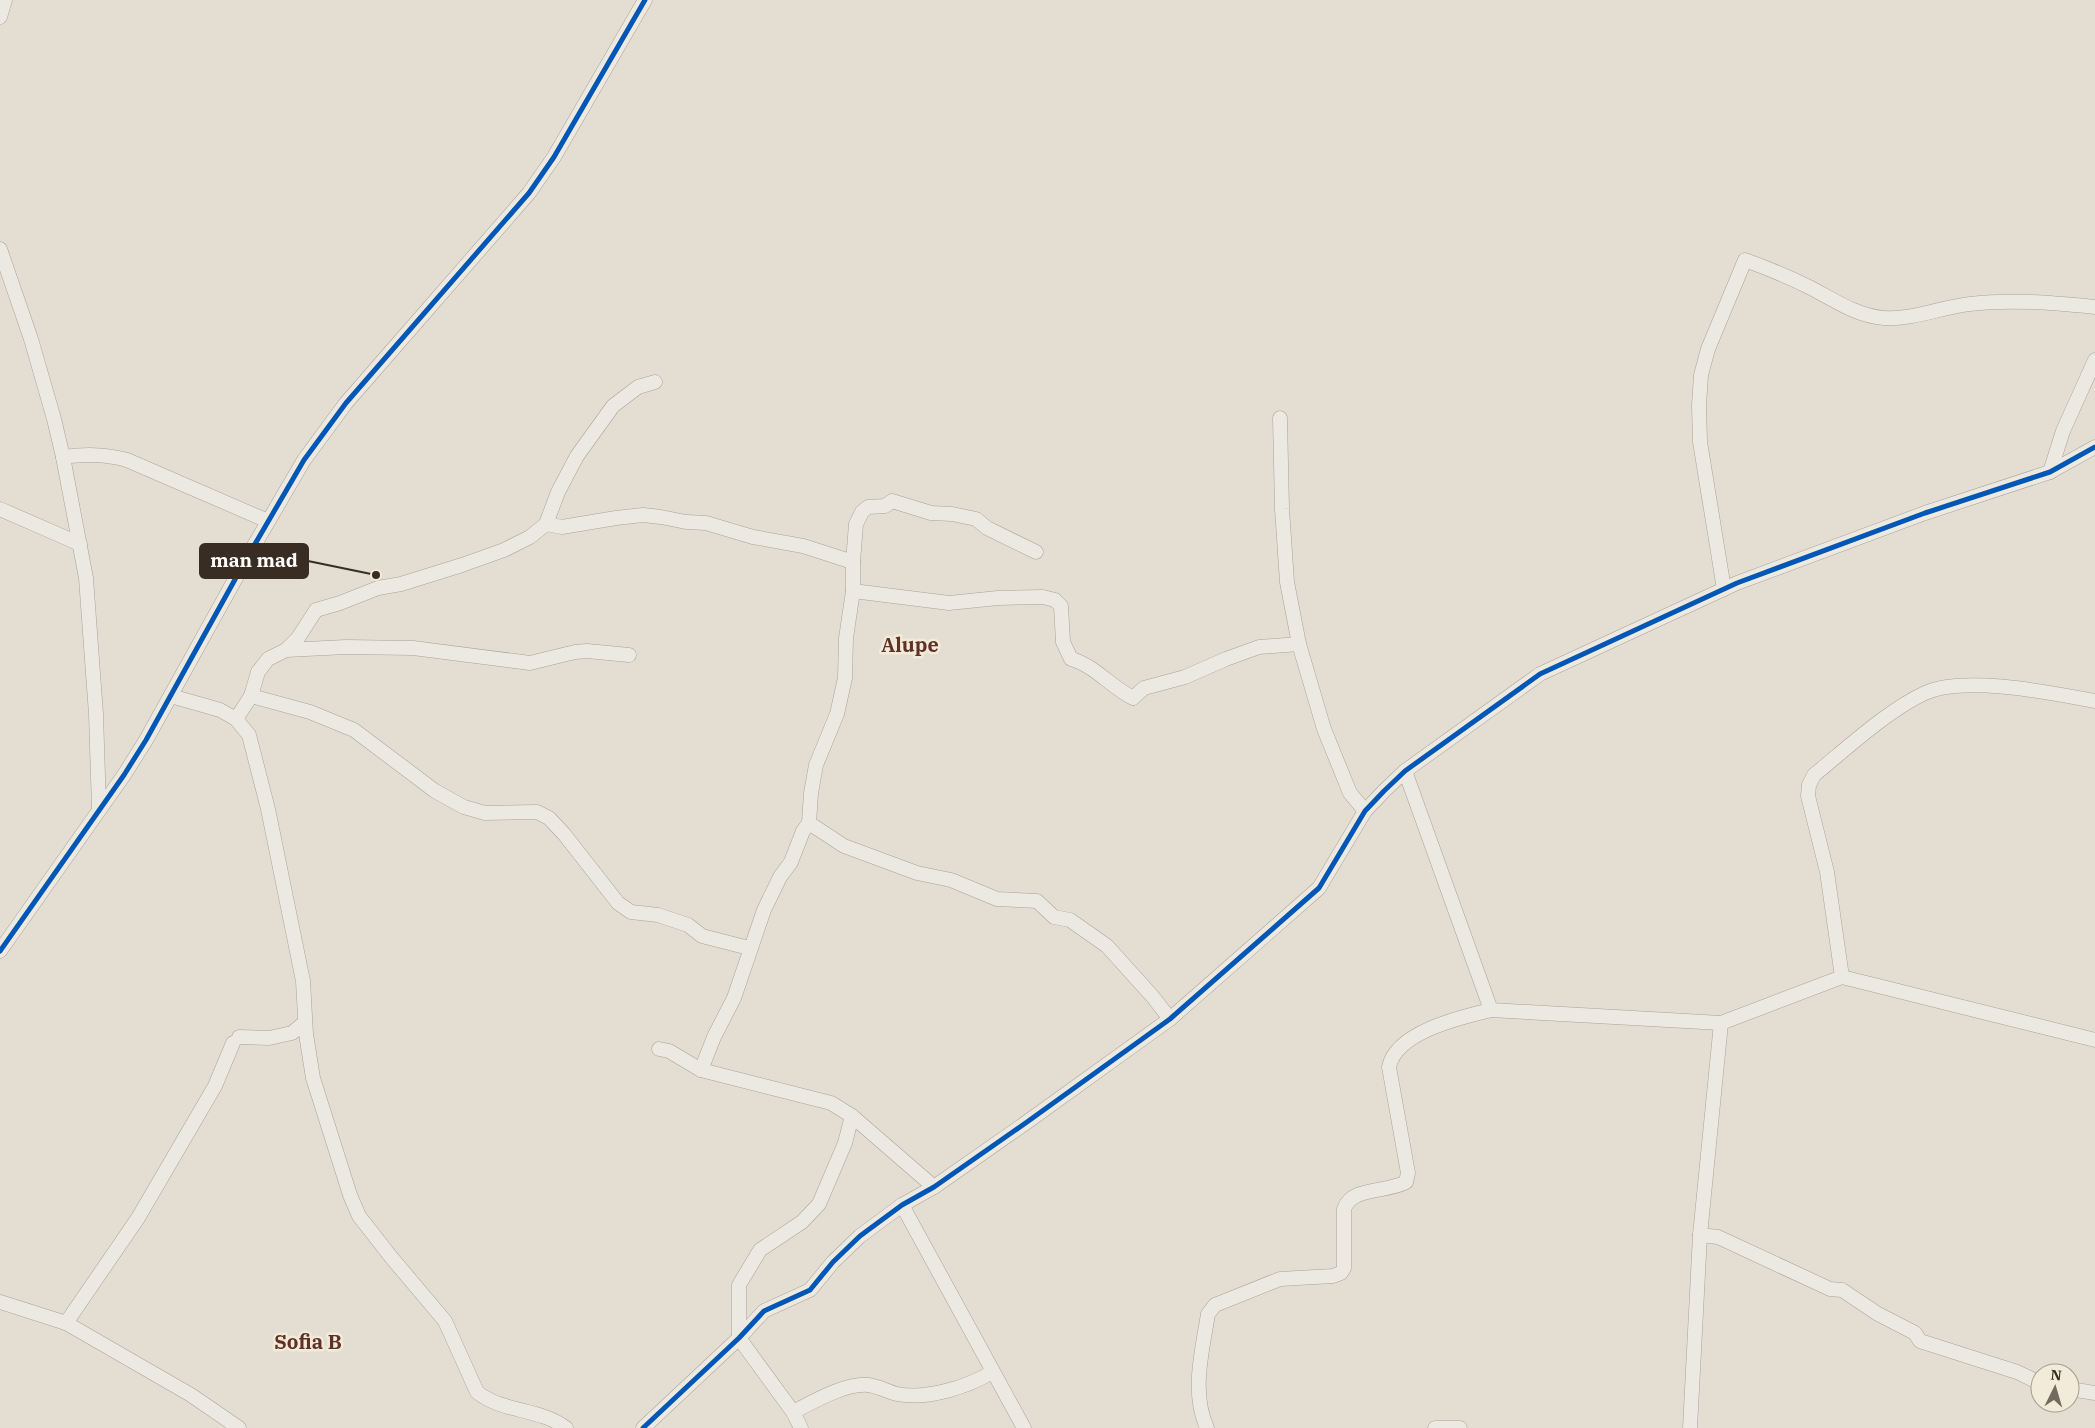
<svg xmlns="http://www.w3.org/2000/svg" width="2095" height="1428" font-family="'IBM Plex Serif',serif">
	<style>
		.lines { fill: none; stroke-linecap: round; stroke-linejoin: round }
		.minor-casing { stroke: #a9a39a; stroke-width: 15 }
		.minor { stroke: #ece9e3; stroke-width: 14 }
		.cycleway-casing { stroke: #f2ebda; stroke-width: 8 }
		.cycleway { stroke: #0057b8; stroke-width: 5 }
		.labels { text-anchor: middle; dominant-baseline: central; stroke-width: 5; stroke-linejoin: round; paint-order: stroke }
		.quarter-label { font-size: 20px; font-weight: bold; fill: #5f3127; stroke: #f2ebda }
		.leader { fill: none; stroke: #382c23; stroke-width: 2 }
		.callout-dot { fill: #382c23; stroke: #f2ebda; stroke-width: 2 }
		.callout { fill: #382c23; stroke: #382c23; stroke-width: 2 }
		.callout-label { font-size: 19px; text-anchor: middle; font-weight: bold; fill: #fff }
	</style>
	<rect width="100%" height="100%" fill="#e3ddd2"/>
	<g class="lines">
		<g class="minor-casing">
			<g id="minor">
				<path d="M0,17L5,0"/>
				<path d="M0,249L31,339L54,419L63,457L86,578L96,714L99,808"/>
				<path d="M1280,418L1282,509L1287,582L1299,644L1324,729L1350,793L1365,811"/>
				<path d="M63,457C86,454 104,454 127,460L268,521"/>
				<path d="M2050,472L2063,431L2095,360"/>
				<path d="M0,509L80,544"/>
				<path d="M546,524L562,527L616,518L643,515L661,517L686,522L706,523L753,537L803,546L853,562"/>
				<path d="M1724,589L1700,442L1699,405L1701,375L1708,349L1745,260C1767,268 1789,277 1811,288C1834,300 1857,316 1884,318C1913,320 1941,307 1970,304C2012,299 2053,303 2095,307"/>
				<path d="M853,591L949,603L998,598L1043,597L1055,600L1061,606L1063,642L1071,659C1094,665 1111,687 1133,698L1144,688L1185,677L1226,659L1259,647L1299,644"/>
				<path d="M286,650L298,638L316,610L340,603L378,588L401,584L462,565L504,550L530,537L546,524L558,492L577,456L613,406L638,387L655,382"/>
				<path d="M171,696L220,710L236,719L249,735L268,809L303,981L306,1034L313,1078L350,1195L359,1216L391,1257L445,1321L477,1392C503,1413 540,1408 566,1428"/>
				<path d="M251,696L310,712L354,730L435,791L464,807L485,813L537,812L549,818L564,834L618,903L631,912L658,915L688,925L702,936L749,948"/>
				<path d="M236,719L251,696L258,672L268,659L286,650L346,647L413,648L530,663L575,652L587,651L629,655"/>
				<path d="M1405,771L1491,1010"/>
				<path d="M809,823L844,846L917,873L951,880L997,899L1037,901L1054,917L1070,920L1107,946L1153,997L1170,1019"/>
				<path d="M0,951L124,775L146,740L248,556L304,460L346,403L529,193L554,157L645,0"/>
				<path d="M1842,977L1827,872L1808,796L1809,785L1814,775C1846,749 1888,710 1925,693C1965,675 2051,693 2095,701"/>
				<path d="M239,1037L269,1038L292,1033L305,1022"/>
				<path d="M659,1049L669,1051L701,1070L831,1103L852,1116L934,1187"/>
				<path d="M701,1070L714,1037L734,998L764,910L780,877L791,862L803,831L809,823L811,793L816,765L837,714L845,678L846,638L853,591V562L856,524L862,512L868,507L885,506L892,501L931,513L952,514L976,519L987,528L1036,552"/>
				<path d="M902,1205L1024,1428"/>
				<path d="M1700,1235L1718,1237L1830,1289L1842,1290L1878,1314L1915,1333L1920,1341L2017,1372L2040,1383"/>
				<path d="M0,1302L66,1323L191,1395L239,1428"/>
				<path d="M66,1323L138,1218L215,1086L233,1043"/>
				<path d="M2070,1389L2095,1393"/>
				<path d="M793,1412C813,1402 845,1383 868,1385C878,1386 888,1392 897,1394C926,1400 968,1387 992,1372"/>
				<path d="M643,1428L739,1338L764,1311L810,1290L833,1262L860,1236L902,1205L934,1187L1027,1122L1170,1019L1319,888L1365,811L1384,791L1405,771L1540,674L1737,583L1925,513L2050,472L2095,447"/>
				<path d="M801,1428L793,1412L739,1338V1285L760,1250L802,1222L819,1204L845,1143L852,1116"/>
				<path d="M1207,1428C1191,1392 1202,1352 1208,1314L1215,1305L1280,1279L1333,1276L1341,1273L1344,1268V1209C1352,1186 1387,1193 1406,1182L1408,1173L1389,1067C1396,1032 1461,1017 1491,1010L1721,1023"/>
				<path d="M1435,1428H1460"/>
				<path d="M1690,1428L1700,1235L1721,1023L1842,977L2095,1040"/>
			</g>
		</g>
		<use href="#minor" class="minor"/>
		<g class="cycleway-casing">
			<g id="cycleway">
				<path d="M0,951L124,775L146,740L248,556L304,460L346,403L529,193L554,157L645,0"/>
				<path d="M643,1428L739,1338L764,1311L810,1290L833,1262L860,1236L902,1205L934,1187L1027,1122L1170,1019L1319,888L1365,811L1384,791L1405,771L1540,674L1737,583L1925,513L2050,472L2095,447"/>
			</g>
		</g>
		<use href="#cycleway" class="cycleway"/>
	</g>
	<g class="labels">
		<g class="quarter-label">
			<text x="910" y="644">Alupe</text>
			<text x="308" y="1341">Sofia B</text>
		</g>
	</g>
	<path class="leader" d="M376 575L308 561"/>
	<circle class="callout-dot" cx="376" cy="575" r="5"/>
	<rect class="callout" x="200" y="544" width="108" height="34" rx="5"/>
	<g class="callout-label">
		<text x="254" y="567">man mad</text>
	</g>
	<g transform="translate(2055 1388) rotate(5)"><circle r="24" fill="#f2ebda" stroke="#a89f91"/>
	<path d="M0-4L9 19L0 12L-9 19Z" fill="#746a60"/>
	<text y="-8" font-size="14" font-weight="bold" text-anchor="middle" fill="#382c23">N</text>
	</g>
</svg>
